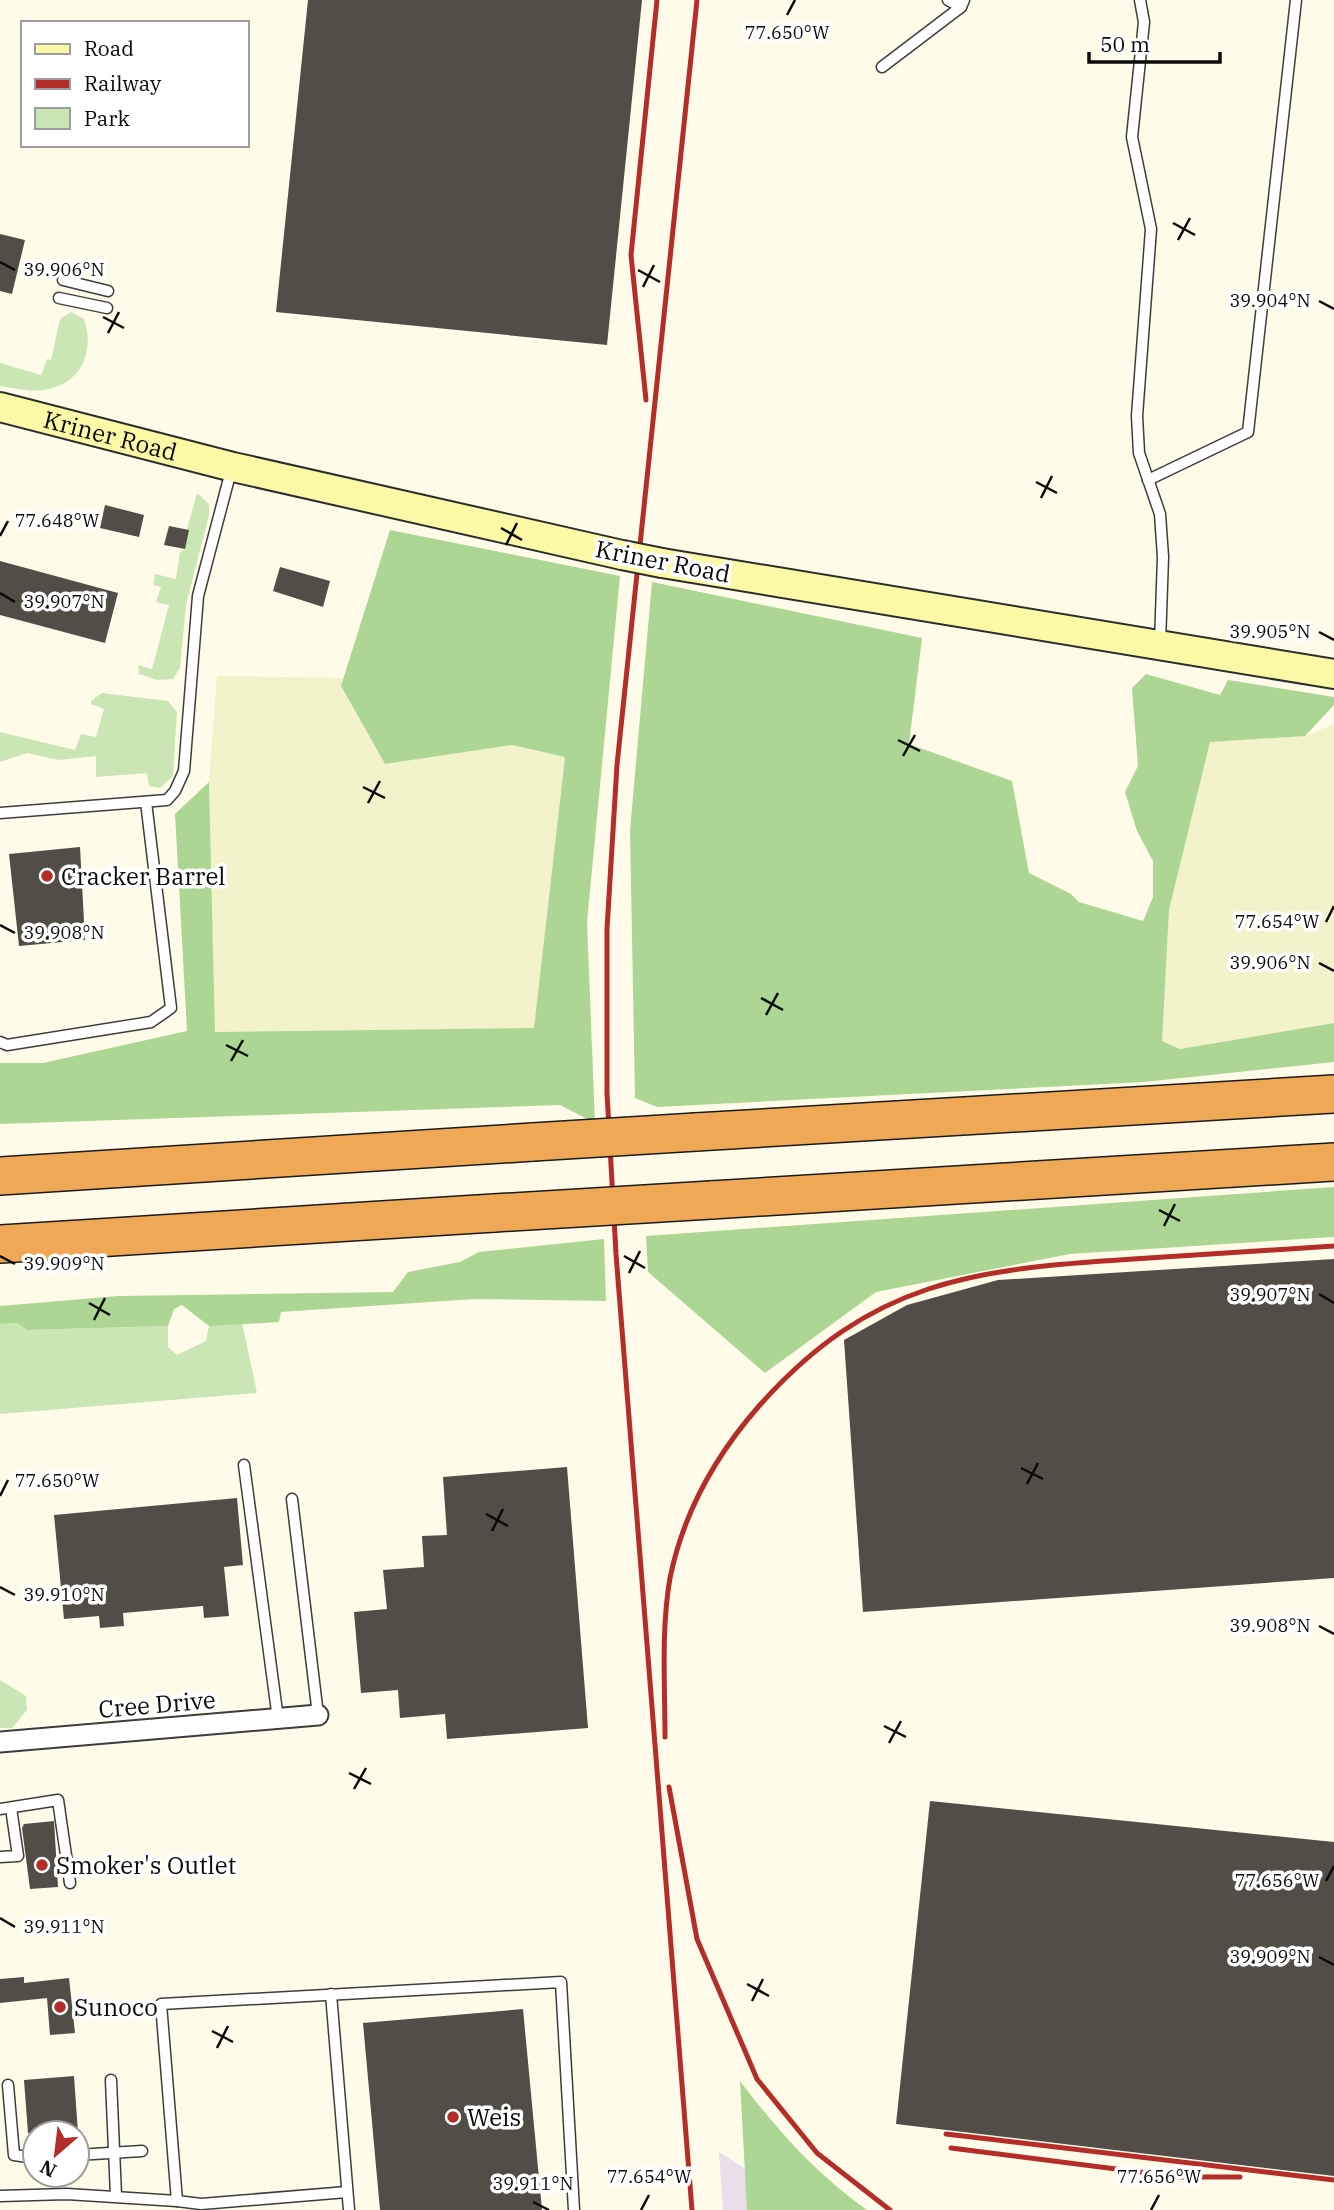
<svg xmlns="http://www.w3.org/2000/svg" width="1334" height="2210" font-family="'IBM Plex Serif',serif">
	<style>
		.industrial { fill: #e9dee9 }
		.farmland { fill: #f2f2cb }
		.green { fill: #cbe6b5 }
		.forest { fill: #add695 }
		.building { fill: #524d47 }
		.lines { fill: none; stroke-linecap: round; stroke-linejoin: round }
		.lane-casing { stroke: #3d3d3d; stroke-width: 13 }
		.street-casing { stroke: #3d3d3d; stroke-width: 23 }
		.secondary-casing { stroke: #2c2c2c; stroke-width: 32 }
		.highway-casing { stroke: #1b1b1b; stroke-width: 40 }
		.lane { stroke: #fff; stroke-width: 10 }
		.street { stroke: #fff; stroke-width: 19 }
		.secondary { stroke: #fcf9a6; stroke-width: 28 }
		.highway { stroke: #efa856; stroke-width: 37 }
		.rail { stroke: #b42d29; stroke-width: 5 }
		.secondary-bridge-casing { stroke: #2c2c2c; stroke-width: 32; stroke-linecap: butt }
		.highway-bridge-casing { stroke: #1b1b1b; stroke-width: 40; stroke-linecap: butt }
		.secondary-bridge { stroke: #fcf9a6; stroke-width: 28 }
		.highway-bridge { stroke: #efa856; stroke-width: 37 }
		.ticks { fill: none; stroke: #0a0a0a; stroke-width: 2.5 }
		.poi-dot { fill: #b42d29; stroke: #fff; stroke-width: 2.5 }
		.labels { text-anchor: middle; dominant-baseline: central; stroke-width: 7; stroke-linejoin: round; paint-order: stroke }
		.street-label { font-size: 24px; fill: #0a0a0a; stroke: #fff }
		.poi-label { font-size: 24px; fill: #0a0a0a; stroke: #fff; text-anchor: start }
		.ticks-label { font-size: 18px; text-anchor: middle; fill: #0a0a0a; stroke: #fff; stroke-width: 7; stroke-linejoin: round; paint-order: stroke }
	</style>
	<rect width="100%" height="100%" fill="#fefce9"/>
	<path class="industrial" d="M719,2152L809,2210H723Z"/>
	<g class="farmland">
		<path d="M217,676L344,678L341,687L385,764L512,745L565,757L534,1028L215,1032L209,782Z"/>
		<path d="M1334,724V1023L1180,1049L1162,1041L1169,910L1210,742L1305,736Z"/>
	</g>
	<g class="green">
		<path d="M71,312L84,319C95,351 82,385 43,390C30,392 14,388 0,386V363L41,375L47,359L51,360L60,319Z"/>
		<path d="M197,493L209,504V515L186,605L180,668L173,679L157,680L139,674L138,665L152,669L169,605L156,602L161,587L153,585L155,574L176,579L180,552L185,549L187,529Z"/>
		<path d="M102,693L168,701L177,712L173,776L160,788L149,786L147,773L96,777V756L58,760L27,753L0,762V732L75,750L81,734L96,737L104,709L91,704V701Z"/>
		<path d="M242,1322L257,1393L0,1414V1324L17,1323L28,1330L168,1326V1347L177,1355L206,1341L209,1326Z"/>
		<path d="M0,1680L26,1696L27,1710L12,1728H0Z"/>
	</g>
	<g class="forest">
		<path d="M390,530L620,576L587,922L595,1123L560,1105L0,1124V1063H43L187,1031L175,814L209,782L215,1032L534,1028L565,757L512,745L385,764L341,686Z"/>
		<path d="M652,582L922,638L909,744L1012,781L1029,873L1071,894L1079,902L1143,921L1153,897V861L1137,831L1125,792L1138,766L1132,688L1146,674L1220,695L1228,680L1334,697V705L1305,736L1210,742L1169,910L1162,1041L1180,1049L1334,1023V1062L1144,1082L657,1107L635,1098L630,830Z"/>
		<path d="M1334,1187V1237L1070,1254L876,1292L765,1373L648,1272L646,1236Z"/>
		<path d="M604,1239L606,1301L475,1299L281,1312L279,1322L209,1326L182,1305L174,1309L168,1326L27,1330L17,1323L0,1324V1306L118,1296L393,1292L408,1272L460,1262L479,1252Z"/>
		<path d="M740,2081C777,2130 817,2175 867,2210H747Z"/>
	</g>
	<g class="building">
		<path d="M308,0H642L607,345L276,312Z"/>
		<path d="M0,234L25,240L12,294L0,291Z"/>
		<path d="M105,505L144,515L139,537L100,528Z"/>
		<path d="M169,526L189,530L185,549L164,545Z"/>
		<path d="M0,561L118,593L105,643L0,615Z"/>
		<path d="M280,567L330,581L323,607L273,591Z"/>
		<path d="M80,847L85,940L19,946L9,854Z"/>
		<path d="M1334,1259V1578L863,1612L844,1340L907,1305L998,1280Z"/>
		<path d="M567,1467L588,1728L447,1739L445,1714L400,1718L398,1690L361,1693L354,1612L387,1609L383,1570L424,1567L422,1536L447,1535L443,1477Z"/>
		<path d="M237,1498L243,1565L224,1567L229,1616L204,1618L203,1606L123,1613L124,1626L100,1628L99,1616L64,1619L54,1515Z"/>
		<path d="M930,1801L1334,1842V2176L896,2124Z"/>
		<path d="M54,1821L58,1887L30,1889L22,1828L24,1824Z"/>
		<path d="M24,1977V1983L69,1978L75,2033L50,2035L47,1998L0,2003V1979Z"/>
		<path d="M523,2009L542,2210H380L363,2023Z"/>
		<path d="M74,2076L78,2133H28L24,2080Z"/>
	</g>
	<g class="lines">
		<g class="lane-casing">
			<g id="lane">
				<path d="M948,0L961,7"/>
				<path d="M1140,0L1144,22L1132,137L1151,229L1137,416L1139,453L1160,514L1163,557L1160,643"/>
				<path d="M882,67L961,7L964,0"/>
				<path d="M63,280L108,291"/>
				<path d="M59,298L107,308"/>
				<path d="M1148,480L1248,432L1296,0"/>
				<path d="M0,813L167,800L175,791L184,771L198,596L232,467"/>
				<path d="M0,1042L7,1045L151,1022L171,1008L146,802"/>
				<path d="M244,1465L278,1719"/>
				<path d="M292,1499L318,1715"/>
				<path d="M0,1809L58,1800L70,1883"/>
				<path d="M0,1857L18,1856L11,1808"/>
				<path d="M331,1994L349,2210"/>
				<path d="M111,2080L116,2196"/>
				<path d="M8,2085L14,2155L35,2158"/>
				<path d="M77,2155L142,2151"/>
				<path d="M0,2196L67,2194L177,2201L161,2004L561,1982L574,2210"/>
				<path d="M177,2201L201,2204L347,2192"/>
			</g>
		</g>
		<g class="street-casing">
			<path id="street" d="M0,1742L318,1715"/>
		</g>
		<g class="secondary-casing">
			<g id="secondary">
				<path id="s1" d="M0,407L233,467L622,555"/>
				<path d="M662,563L1334,674"/>
			</g>
		</g>
		<g class="highway-casing">
			<g id="highway">
				<path d="M696,1132L1334,1094"/>
				<path d="M0,1176L533,1142"/>
				<path d="M711,1200L1334,1162"/>
				<path d="M0,1244L494,1213"/>
			</g>
		</g>
		<use href="#lane" class="lane"/>
		<use href="#street" class="street"/>
		<use href="#secondary" class="secondary"/>
		<use href="#highway" class="highway"/>
		<g class="rail">
			<path d="M646,400L631,255L657,0"/>
			<path d="M665,1737C665,1684 661,1630 670,1578C683,1514 716,1455 759,1406C871,1280 974,1269 1133,1259C1200,1255 1267,1250 1334,1246"/>
			<path d="M669,1787L697,1939L757,2079L817,2153L890,2210"/>
			<path d="M946,2134L1334,2180"/>
			<path d="M951,2148L1179,2177H1240"/>
			<path d="M692,2210L616,1254L607,1093V929L617,765L697,0"/>
		</g>
		<g class="secondary-bridge-casing">
			<path id="secondary-bridge" d="M622,555L662,563"/>
		</g>
		<g class="highway-bridge-casing">
			<g id="highway-bridge">
				<path d="M533,1142L696,1132"/>
				<path d="M494,1213L711,1200"/>
			</g>
		</g>
		<use href="#secondary-bridge" class="secondary-bridge"/>
		<use href="#highway-bridge" class="highway-bridge"/>
	</g>
	<path class="ticks" d="M787,15L795,0M1173,223L1195,235M1178,240L1190,218M0,262L15,270M638,270L660,282M643,287L654,265M1319,301L1334,309M103,317L124,328M108,333L119,312M1036,482L1057,493M1041,498L1052,476M501,528L522,540M0,536L8,521M506,545L517,523M0,593L15,602M1319,632L1334,640M898,740L920,751M903,756L915,735M363,787L385,798M368,803L380,781M1326,922L1334,906M0,925L15,933M1319,963L1334,971M761,998L783,1010M766,1015L778,993M226,1045L248,1056M231,1061L243,1040M1159,1210L1180,1221M1164,1226L1175,1204M0,1256L15,1264M624,1256L645,1268M629,1273L640,1251M1319,1294L1334,1303M89,1303L110,1315M94,1320L105,1298M1021,1468L1043,1479M1027,1484L1038,1463M0,1496L8,1480M486,1514L508,1526M492,1531L503,1509M0,1587L15,1595M1319,1626L1334,1634M884,1726L906,1737M889,1743L901,1721M349,1773L371,1784M354,1789L366,1768M1326,1881L1334,1866M0,1918L15,1927M1319,1957L1334,1965M747,1984L769,1996M752,2001L763,1979M212,2031L233,2042M217,2048L228,2026M533,2202L549,2210M641,2210L649,2195M1151,2210L1159,2195"/>
	<g class="poi-dot">
		<circle cx="47" cy="876" r="7"/>
		<circle cx="42" cy="1865" r="7"/>
		<circle cx="60" cy="2007" r="7"/>
		<circle cx="453" cy="2117" r="7"/>
	</g>
	<g class="labels">
		<g class="street-label">
			<text stroke="none"><textPath href="#s1" startOffset="114">Kriner Road</textPath></text>
			<text transform="translate(663 561) rotate(11)">Kriner Road</text>
			<text transform="translate(157 1704) rotate(-5)">Cree Drive</text>
		</g>
		<g class="poi-label">
			<text x="61" y="876">Cracker Barrel</text>
			<text x="56" y="1865">Smoker's Outlet</text>
			<text x="74" y="2007">Sunoco</text>
			<text x="467" y="2117">Weis</text>
		</g>
	</g>
	<g class="ticks-label">
		<text x="787" y="39">77.650°W</text>
		<text x="64" y="276">39.906°N</text>
		<text x="1270" y="307">39.904°N</text>
		<text x="57" y="527">77.648°W</text>
		<text x="64" y="608">39.907°N</text>
		<text x="1270" y="638">39.905°N</text>
		<text x="1277" y="928">77.654°W</text>
		<text x="64" y="939">39.908°N</text>
		<text x="1270" y="969">39.906°N</text>
		<text x="64" y="1270">39.909°N</text>
		<text x="1270" y="1301">39.907°N</text>
		<text x="57" y="1487">77.650°W</text>
		<text x="64" y="1601">39.910°N</text>
		<text x="1270" y="1632">39.908°N</text>
		<text x="1277" y="1887">77.656°W</text>
		<text x="64" y="1933">39.911°N</text>
		<text x="1270" y="1963">39.909°N</text>
		<text x="649" y="2183">77.654°W</text>
		<text x="1159" y="2183">77.656°W</text>
		<text x="533" y="2190">39.911°N</text>
	</g>
	<rect x="21" y="21" width="228" height="126" fill="#ffffff" stroke="#9d9d9d" stroke-width="2"/>
	<rect x="35" y="44" width="35" height="10" fill="#fcf9a6" stroke="#9d9d9d" stroke-width="2"/>
	<text x="84" y="56" font-size="21" fill="#0a0a0a">Road</text>
	<rect x="35" y="79" width="35" height="10" fill="#b42d29" stroke="#9d9d9d" stroke-width="2"/>
	<text x="84" y="91" font-size="21" fill="#0a0a0a">Railway</text>
	<rect x="35" y="108" width="35" height="21" fill="#cbe6b5" stroke="#9d9d9d" stroke-width="2"/>
	<text x="84" y="126" font-size="21" fill="#0a0a0a">Park</text>
	<g transform="translate(56 2154) rotate(208)"><circle r="33" fill="#ffffff" stroke="#9d9d9d" stroke-width="2"/>
	<path d="M0-5L12 26L0 18L-12 26Z" fill="#b42d29"/>
	<text y="-10" font-size="19" font-weight="bold" text-anchor="middle" fill="#0a0a0a">N</text>
	</g>
	<path d="M1089 52v10h131v-10" fill="none" stroke="#0a0a0a" stroke-width="3.5"/>
	<text x="1100" y="52" font-size="21" fill="#0a0a0a" stroke="#ffffff" stroke-width="5" paint-order="stroke">50 m</text>
</svg>
